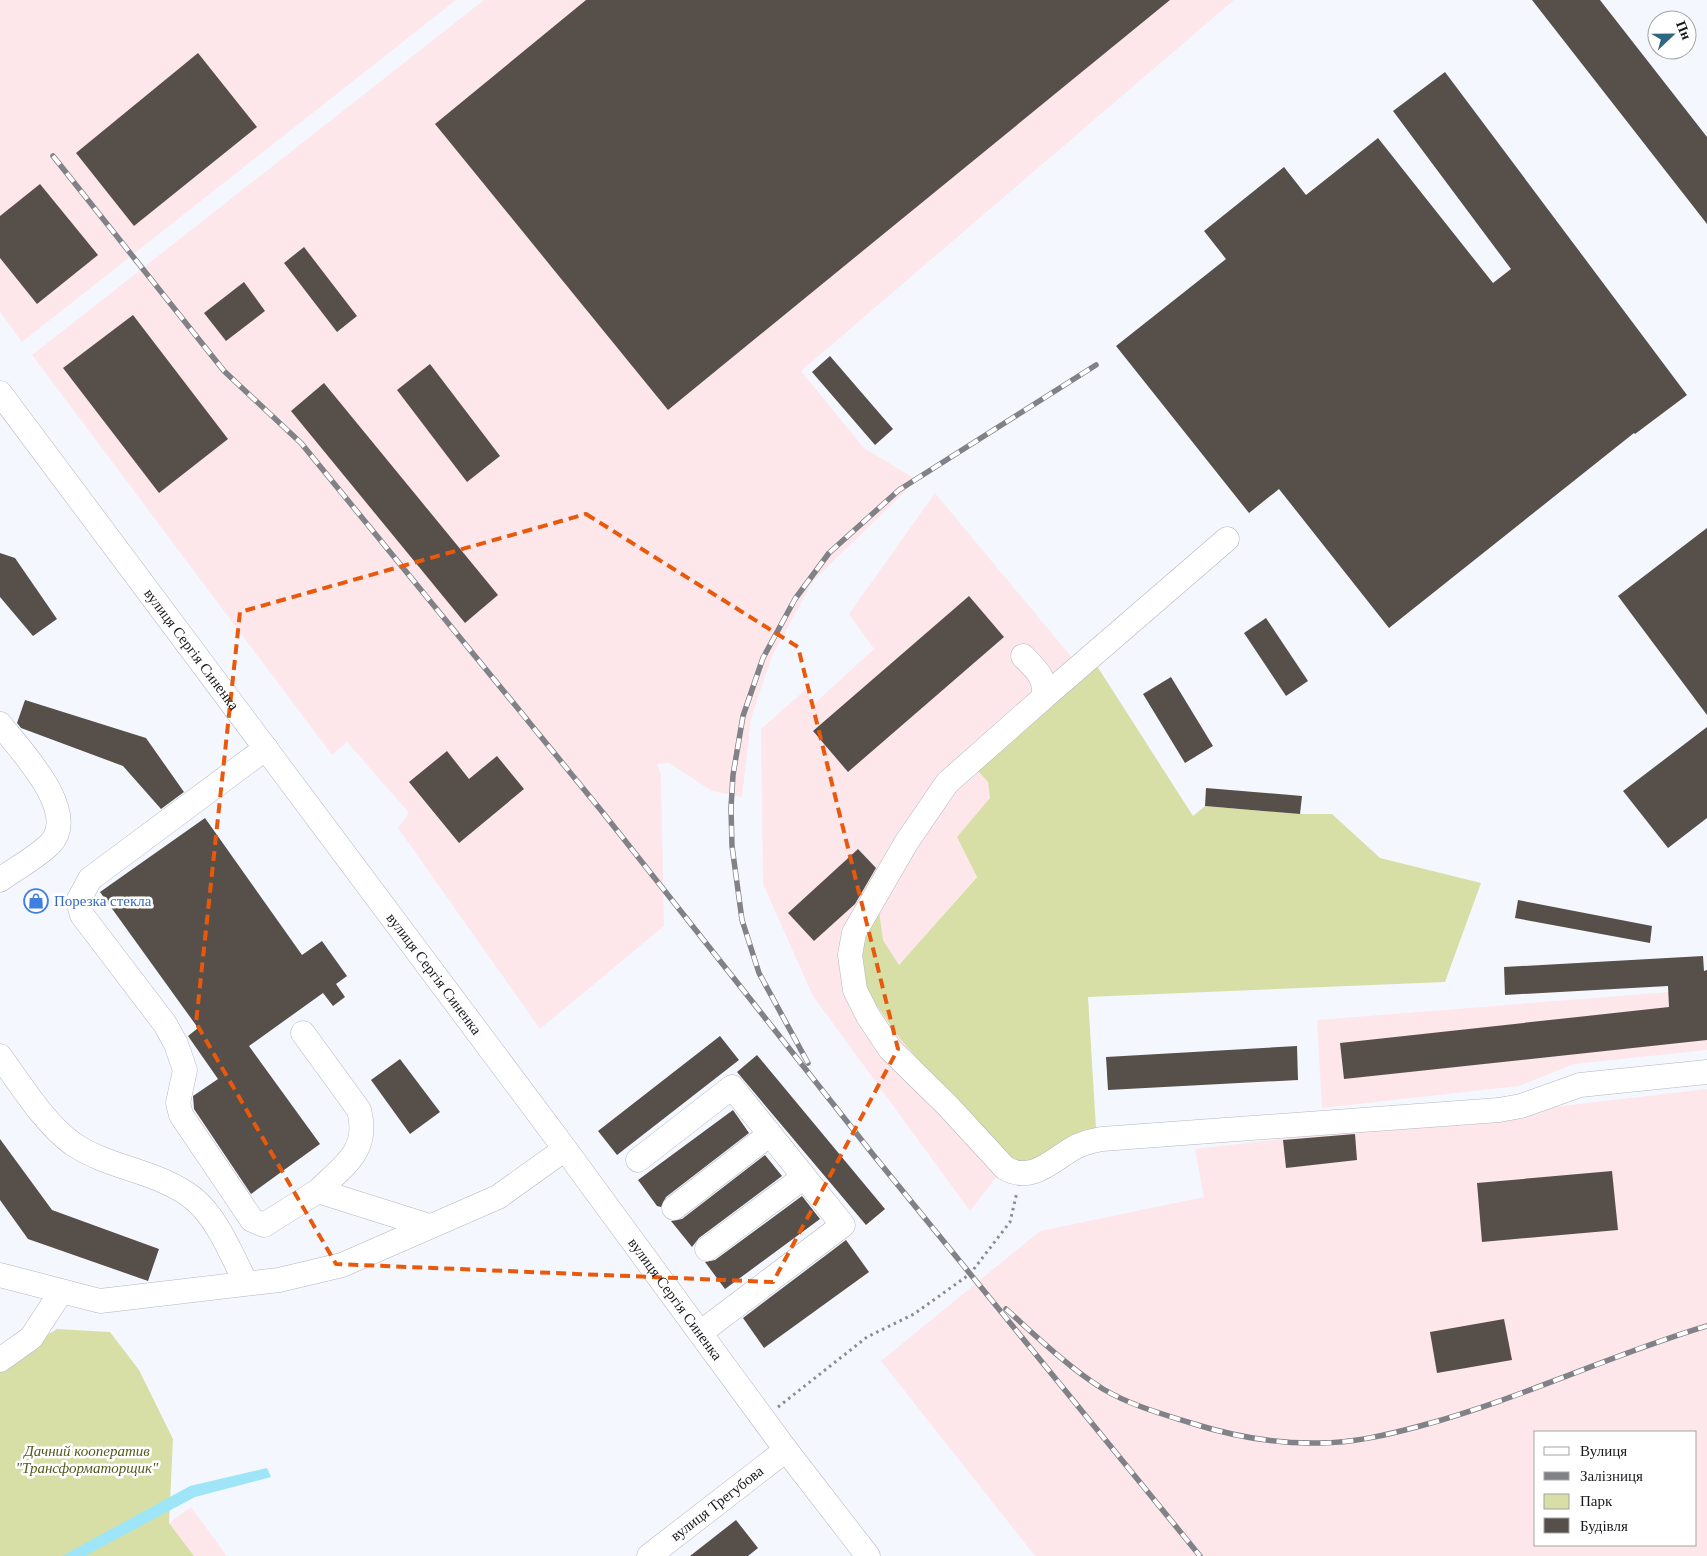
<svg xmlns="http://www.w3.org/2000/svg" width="1707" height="1556" font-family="Georgia,serif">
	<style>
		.industrial { fill: #fde7ea; fill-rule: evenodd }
		.green { fill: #d7dfa7 }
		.water { fill: #9ee5f7 }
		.building { fill: #57504a }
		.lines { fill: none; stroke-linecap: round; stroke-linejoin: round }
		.minor-casing { stroke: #b2b6bf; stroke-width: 25 }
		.path { stroke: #8a8c91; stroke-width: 3; stroke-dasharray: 2.5 4; stroke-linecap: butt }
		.minor { stroke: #fff; stroke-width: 24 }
		.rail-casing { stroke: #808287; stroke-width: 5.5 }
		.rail { stroke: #fff; stroke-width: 4; stroke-dasharray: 11; stroke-linecap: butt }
		.marked { fill: none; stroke: #e8590c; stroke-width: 4; stroke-dasharray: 10 6; stroke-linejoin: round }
		.labels { text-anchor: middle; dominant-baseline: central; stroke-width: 5; stroke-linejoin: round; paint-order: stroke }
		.street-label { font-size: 15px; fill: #18191c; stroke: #fff }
		.shop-label { font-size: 15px; fill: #366cbe; stroke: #fff; text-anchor: start }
		.park-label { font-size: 15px; font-style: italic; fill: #545a1c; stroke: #fff }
	</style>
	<rect width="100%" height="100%" fill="#f5f7ff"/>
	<g class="industrial">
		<path d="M0,0H456L22,342L0,312Z"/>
		<path d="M484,0H1234L801,371L864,448L917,480L813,581L772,656L751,718L742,797L712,791L669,763L657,764L661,775L664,926L540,1029L398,828L409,813L347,742L332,755L32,355Z"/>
		<path d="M935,493L1084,672L978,771L988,782L991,798L957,837L977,876L899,965L883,940L878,905L865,989L901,1040L1009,1161L970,1211L813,996L763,884L761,729L805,690L815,703L874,649L849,614Z"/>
		<path d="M1707,989V1050L1574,1064L1519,1086L1322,1108L1317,1020Z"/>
		<path d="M1707,1089V1556H1035L881,1361L1040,1231L1204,1197L1195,1149ZM1536,1432H1696V1545H1536Z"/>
		<path d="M191,1507L227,1556H194L169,1523Z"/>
	</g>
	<g class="green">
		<path d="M1097,666L1193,816L1205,806L1300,814H1332L1380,858L1481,883L1445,982L1088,997L1096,1128L1031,1164L1009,1161L901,1040L865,989L862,948L878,904L883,940L899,965L977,877L957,837L990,798L988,782L978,771Z"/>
		<path d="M57,1329L110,1332L139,1370L173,1439L169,1523L194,1556H0V1364Z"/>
	</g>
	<path class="water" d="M267,1468L271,1477L195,1497L85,1556H62L190,1486Z"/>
	<g class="building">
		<path d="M586,0H1170L668,410L435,124Z"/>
		<path d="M1532,0H1600L1707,137V224Z"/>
		<path d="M198,53L257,127L134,226L76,153Z"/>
		<path d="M1445,72L1687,395L1635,434L1634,433L1389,628L1279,489L1249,513L1116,346L1226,259L1204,231L1284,167L1306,195L1378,138L1493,283L1511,269L1393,111Z"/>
		<path d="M40,184L98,255L37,304L0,258V216Z"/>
		<path d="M304,247L357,316L337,332L284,263Z"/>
		<path d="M244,282L265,311L226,341L204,313Z"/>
		<path d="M133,315L228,439L159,493L63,368Z"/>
		<path d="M830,356L893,429L875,445L812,372Z"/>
		<path d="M430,364L500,456L467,482L397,390Z"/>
		<path d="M324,383L498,595L465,623L291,411Z"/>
		<path d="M1707,528V715L1618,596Z"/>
		<path d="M0,553L15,558L57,619L33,636L0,597Z"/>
		<path d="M969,596L1004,637L848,772L813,731Z"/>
		<path d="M1266,618L1308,681L1286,696L1244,633Z"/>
		<path d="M1171,677L1213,746L1185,763L1143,694Z"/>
		<path d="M25,700L146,738L184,792L161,809L123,766L21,728L17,723Z"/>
		<path d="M1707,727V818L1668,848L1623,791Z"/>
		<path d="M447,751L469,779L497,756L524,789L459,843L409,782Z"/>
		<path d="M1206,788L1302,796L1300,814L1205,806Z"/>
		<path d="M205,818L302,955L322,941L347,976L336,984L345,997L333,1006L323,993L249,1046L320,1144L251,1194L194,1109L193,1096L218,1079L188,1036L198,1028L100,892Z"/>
		<path d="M858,849L876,868L855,904L814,941L788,913Z"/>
		<path d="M1518,900L1652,926L1650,943L1515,918Z"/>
		<path d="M1703,956L1704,971L1707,970V1040L1344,1079L1340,1043L1669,1007L1668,986L1505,995L1504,967Z"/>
		<path d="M720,1036L739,1060L617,1155L598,1131Z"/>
		<path d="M1297,1046L1298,1080L1108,1090L1106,1057Z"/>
		<path d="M757,1055L885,1209L866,1225L737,1072Z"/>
		<path d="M400,1059L440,1112L410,1134L371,1080Z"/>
		<path d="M733,1110L749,1133L666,1197L661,1207L657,1206L638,1180Z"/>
		<path d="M1355,1134L1357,1160L1286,1168L1283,1140Z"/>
		<path d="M0,1139L52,1210L159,1249L148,1281L28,1239L0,1200Z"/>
		<path d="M765,1155L782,1176L699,1238L692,1247L671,1221L682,1219Z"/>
		<path d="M1612,1171L1618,1230L1482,1242L1477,1183Z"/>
		<path d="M802,1196L820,1219L725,1289L705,1262L715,1260Z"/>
		<path d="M846,1240L869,1272L764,1348L743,1318Z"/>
		<path d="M1504,1319L1512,1360L1437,1373L1430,1332Z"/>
		<path d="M736,1520L758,1548L748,1556H690Z"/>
	</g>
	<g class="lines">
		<g class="minor-casing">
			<g id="minor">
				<path id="s1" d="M0,393L565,1149L786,1450L868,1556"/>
				<path d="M1023,656C1036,670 1047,677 1043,698L947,783L906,843L854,933L850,955L855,990L868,1016L890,1049L948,1106L1005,1168C1031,1183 1050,1162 1072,1149C1081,1143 1092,1141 1102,1139L1499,1110L1521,1106L1580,1085L1707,1072"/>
				<path d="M1043,698L1227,539"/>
				<path d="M0,724C20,750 81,812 50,844C36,858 16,868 0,880"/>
				<path d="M266,748L90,879L78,901L82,915L165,1024L176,1044L185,1070L178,1103L181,1115L252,1220L264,1225L318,1191L429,1226"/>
				<path d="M303,1033L359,1110C370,1151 344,1165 318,1191"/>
				<path d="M0,1056C20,1084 45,1124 73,1144C110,1169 160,1171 194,1199C218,1219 232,1256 246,1283"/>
				<path d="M638,1160L732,1087L843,1225L700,1333"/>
				<path d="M674,1208L770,1134"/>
				<path d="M707,1249L804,1177"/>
				<path d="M0,1275L100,1301L279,1280L342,1265L498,1197L565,1149"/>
				<path d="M0,1360L31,1338L61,1292"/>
				<path id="s2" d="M649,1556L786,1450"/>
			</g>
		</g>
		<path class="path" d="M778,1407L867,1337L914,1314L970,1274L1010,1222L1017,1192"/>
		<use href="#minor" class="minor"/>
		<g class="rail-casing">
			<g id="rail">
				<path d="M53,156L224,371L301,443L604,814L875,1157L1200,1556"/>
				<path d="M808,1063L759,973L742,920L732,846L731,808L733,775L743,716L763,658L795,599L829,553L899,490L1096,365"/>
				<path d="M1006,1309C1036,1336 1068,1367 1103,1389C1130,1405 1162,1414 1191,1423C1232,1436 1276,1444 1319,1443C1353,1443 1387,1435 1420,1426C1518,1400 1610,1355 1707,1326"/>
			</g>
		</g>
		<use href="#rail" class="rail"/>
	</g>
	<path class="marked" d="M586,514L798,647L898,1049L773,1282L336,1264L196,1023L240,612Z"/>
	<defs>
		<g id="shop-ring" transform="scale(1.25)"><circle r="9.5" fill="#fff" stroke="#3f7fe0" stroke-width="1.5"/><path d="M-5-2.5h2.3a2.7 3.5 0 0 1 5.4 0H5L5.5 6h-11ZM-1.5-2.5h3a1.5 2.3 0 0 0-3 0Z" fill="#3f7fe0"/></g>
	</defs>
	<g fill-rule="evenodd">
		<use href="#shop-ring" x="36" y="901"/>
	</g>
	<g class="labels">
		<g class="street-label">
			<text stroke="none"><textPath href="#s1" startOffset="320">вулиця Сергія Синенка</textPath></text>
			<text stroke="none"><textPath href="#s1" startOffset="725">вулиця Сергія Синенка</textPath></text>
			<text stroke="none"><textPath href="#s1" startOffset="1130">вулиця Сергія Синенка</textPath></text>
			<text stroke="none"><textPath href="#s2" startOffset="86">вулиця Трегубова</textPath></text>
		</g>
		<g class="shop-label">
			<text x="54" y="901">Порезка стекла</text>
		</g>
		<g class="park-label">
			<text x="87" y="1451">Дачний кооператив<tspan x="87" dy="17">"Трансформаторщик"</tspan></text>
		</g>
	</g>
	<rect x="1534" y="1431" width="162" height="115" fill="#ffffff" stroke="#a3a3a4"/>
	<rect x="1544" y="1447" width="25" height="8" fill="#ffffff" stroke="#a3a3a4"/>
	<text x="1580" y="1456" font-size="15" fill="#18191c">Вулиця</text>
	<rect x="1544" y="1472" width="25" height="8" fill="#808287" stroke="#a3a3a4"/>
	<text x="1580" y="1481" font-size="15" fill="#18191c">Залізниця</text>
	<rect x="1544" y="1494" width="25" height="15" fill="#d7dfa7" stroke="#a3a3a4"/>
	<text x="1580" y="1506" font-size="15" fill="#18191c">Парк</text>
	<rect x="1544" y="1518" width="25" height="15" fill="#57504a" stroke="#a3a3a4"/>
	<text x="1580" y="1531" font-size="15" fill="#18191c">Будівля</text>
	<g transform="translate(1672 35) rotate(68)"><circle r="24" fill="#ffffff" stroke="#a3a3a4"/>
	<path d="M0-4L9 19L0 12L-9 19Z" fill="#2f6681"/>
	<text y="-8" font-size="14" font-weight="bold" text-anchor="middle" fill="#18191c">Пн</text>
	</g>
</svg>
